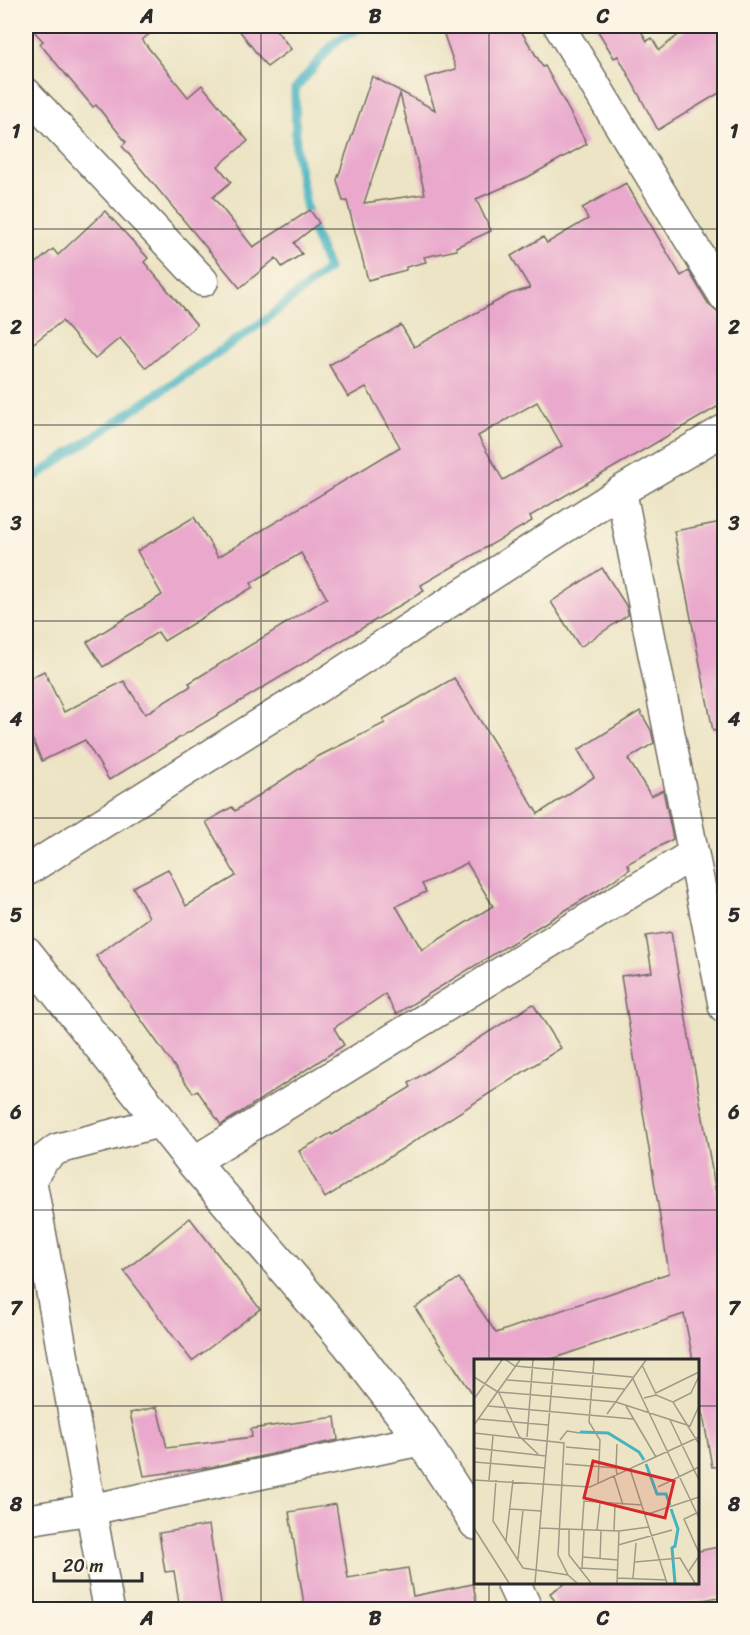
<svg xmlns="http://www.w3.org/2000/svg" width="750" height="1635" font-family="Sriracha,sans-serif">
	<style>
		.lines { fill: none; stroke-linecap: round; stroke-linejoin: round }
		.stream { stroke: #46b3c2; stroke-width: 9 }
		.building { fill: #e9a8cc; fill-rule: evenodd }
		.minor-casing { stroke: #6f6c61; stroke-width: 33 }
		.tertiary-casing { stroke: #6f6c61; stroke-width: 36 }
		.minor { stroke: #fff; stroke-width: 30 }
		.tertiary { stroke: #fff; stroke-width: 33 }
		.grid { fill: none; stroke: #2b2b2b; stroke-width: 1.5; stroke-opacity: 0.55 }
		.inset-river { fill: none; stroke: #46b3c2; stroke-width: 3 }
		.inset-road { fill: none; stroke: #9f9a87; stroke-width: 1.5 }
		.view { fill: #d62828; fill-opacity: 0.15; stroke: #d62828; stroke-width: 3 }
		.inset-edge { fill: none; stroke: #2b2b2b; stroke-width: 3 }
		.neatline { fill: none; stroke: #2b2b2b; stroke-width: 2 }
		.grid-label { font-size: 20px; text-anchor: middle; font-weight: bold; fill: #2b2b2b }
	</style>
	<rect width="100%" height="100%" fill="#fcf5e5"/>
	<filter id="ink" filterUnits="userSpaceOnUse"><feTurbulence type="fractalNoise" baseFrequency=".0167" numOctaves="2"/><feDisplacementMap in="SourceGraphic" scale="12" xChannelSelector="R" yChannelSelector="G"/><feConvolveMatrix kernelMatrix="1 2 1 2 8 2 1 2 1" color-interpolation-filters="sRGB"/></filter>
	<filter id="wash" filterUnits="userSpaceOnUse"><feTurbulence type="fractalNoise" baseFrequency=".008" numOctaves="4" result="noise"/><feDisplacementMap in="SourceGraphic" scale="24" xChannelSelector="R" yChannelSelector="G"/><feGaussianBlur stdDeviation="1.35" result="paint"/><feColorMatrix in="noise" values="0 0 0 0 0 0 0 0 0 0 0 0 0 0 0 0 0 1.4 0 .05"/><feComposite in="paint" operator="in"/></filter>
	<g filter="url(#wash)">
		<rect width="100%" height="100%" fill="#ece4c4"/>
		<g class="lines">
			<path class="stream" d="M26,483L264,321L328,269L309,220L296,151L295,89L336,41L363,26"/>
		</g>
		<g id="blocks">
			<g class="building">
				<path d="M29,26H159L142,40L188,97L202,85L248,141L218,166L231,182L213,197L253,247L310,210L319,223L294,243L302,254L282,267L276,258L240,288L122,146L126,142L96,105L93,107L40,44L43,41Z"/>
				<path d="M236,26H273L291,49L267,67Z"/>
				<path d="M441,26H518L543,67L545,66L587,144L528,177L476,199L491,231L456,247L457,250L424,257L426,262L406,267V270L368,280L347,201H343L337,180L372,76L435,110L425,78L456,69ZM400,94L425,194L364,203Z"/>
				<path d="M595,26H638L647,41L652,38L659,50L690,26H724V90L658,130L618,56L614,58Z"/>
				<path d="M626,183L681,276L689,271L709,305L724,318V403L530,516L532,521L421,585L424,591L109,780L85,740L42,761L26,725V680L44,671L64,712L124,681L145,714L191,686L189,683L327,598L301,553L251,583L253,587L164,641L158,632L103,667L87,642L162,595L137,551L194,517L218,557L400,447L366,387L348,397L329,365L401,325L414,347L510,294L530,288L511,256L543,237L547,243L588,219L582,208ZM537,402L562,446L503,480L478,436Z"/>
				<path d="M105,211L148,258L144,262L197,325L146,368L120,338L95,359L62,321L26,349V272L53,249L58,255Z"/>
				<path d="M722,522L724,537V730L713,731L674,531Z"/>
				<path d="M602,568L627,607L628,615L580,647L551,602Z"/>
				<path d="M454,678L538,814L594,777L578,750L640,711L651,730L654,743L628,759L651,796L663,790L673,839L627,864L630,869L597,891L396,1014L385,994L334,1028L344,1045L221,1125L197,1090L193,1093L96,956L149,917L133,887L168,869L186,906L236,876L206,822L232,807L235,811L317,757L385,723L383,719ZM467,863L493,906L422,950L396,906L426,892L422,884Z"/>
				<path d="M671,932L724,1240V1466L712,1467L698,1386V1360H693L684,1314L549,1360H476V1399L415,1308L459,1278L496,1333L669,1273L621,976L652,972L646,936Z"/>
				<path d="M533,1004L561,1048L325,1198L299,1151L331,1133L332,1135L411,1087L409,1083Z"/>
				<path d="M190,1218L260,1309L192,1361L124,1271Z"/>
				<path d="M157,1407L167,1448L252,1437L251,1429L335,1417L338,1440L211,1467L144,1476L130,1413Z"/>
				<path d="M336,1504L348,1578L408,1568L413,1596L473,1584L478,1610H305L289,1512Z"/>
				<path d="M209,1525L222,1610H186L185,1602L179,1603L174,1571L165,1572L159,1533Z"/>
				<path d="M724,1546V1596L677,1605L678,1610H560L550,1593L567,1582H698V1551Z"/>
			</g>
		</g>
	</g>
	<g filter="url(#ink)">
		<use href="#blocks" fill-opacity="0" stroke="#6f6c61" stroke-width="1.5"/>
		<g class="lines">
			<g class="minor-casing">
				<g id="minor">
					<path d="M559,26L724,296"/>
					<path d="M26,93L203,281"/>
					<path d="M621,491L724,1007"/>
					<path d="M26,871L314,690L621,491L724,430"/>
					<path d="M193,1162L693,854"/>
					<path d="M26,1520L93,1509L422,1440"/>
					<path d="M109,1610L31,1179L44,1159L57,1149L160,1122"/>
				</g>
			</g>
			<g class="tertiary-casing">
				<g id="tertiary">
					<path d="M26,953L193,1162L348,1343L422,1440L476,1523"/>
					<path d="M513,1582L526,1610"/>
				</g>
			</g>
			<use href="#minor" class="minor"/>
			<use href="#tertiary" class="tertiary"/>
		</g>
	</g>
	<path class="grid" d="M261,26V1610M489,26V1360M26,229H724M26,425H724M26,621H724M26,818H724M26,1014H724M26,1210H724M26,1406H476M698,1406H724M489,1582V1610"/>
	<g transform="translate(474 1359)">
		<rect width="225" height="225" fill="#ece4c4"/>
		<path class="inset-river" d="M106,73L134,74L165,93L170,101M172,105L183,135H192L196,146M197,150L204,170L201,187L198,189L201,224"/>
		<path class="inset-road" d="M32,1L41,7L158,18L225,159M120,1L115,63L126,81L124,125M168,6L182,35M0,18L24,33L142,43L216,67L225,47M33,21L150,30M25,34L45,77L64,95M182,34L225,13M170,39L182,36L199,43L225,85M0,40L28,1M199,43L217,34L225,17M14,47L159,60M152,47L182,98M133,55L172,1M5,60L74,66M196,61L225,121M0,66L46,1M0,74L90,84L84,196L94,216L103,224M53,78L59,1M86,81L93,72L106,74M92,88L126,91M0,89L72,97M0,103L71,109M91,105L142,109L143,116M142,109L143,85M156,110L193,224M140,117L149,146M0,121L116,128L225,78M15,121L19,77M22,121L19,162L49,209L94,216M184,128L225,108M36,150L67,152M225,153L210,160L225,194M171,156L225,138M0,169L35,224M65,169L145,172L175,168M95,170V196L117,224M108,170L110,142L168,146M123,171L126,144M140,172L141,145M32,182L39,121M144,186L198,171M109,198L144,201M44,200L49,151M126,200L127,172M161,203L206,199L221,224M105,209L144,211M108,209L110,171M215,212L225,197M143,219L192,221M159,219L162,184M61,224L80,1M143,224L145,172"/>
		<path class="view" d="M119,102L200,122L191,159L110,139Z"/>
		<rect width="225" height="225" class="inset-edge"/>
	</g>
	<rect width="750" height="1635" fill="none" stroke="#fcf5e5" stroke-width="66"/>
	<path d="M54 1572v9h88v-9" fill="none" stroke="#2b2b2b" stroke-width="3"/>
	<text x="63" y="1572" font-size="18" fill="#2b2b2b" stroke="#fcf5e5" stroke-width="4.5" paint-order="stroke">20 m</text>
	<rect x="33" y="33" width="684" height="1569" class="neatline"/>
	<g class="grid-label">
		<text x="147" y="23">A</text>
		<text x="375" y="23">B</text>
		<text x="603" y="23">C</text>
		<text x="16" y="138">1</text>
		<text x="734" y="138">1</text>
		<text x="16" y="334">2</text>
		<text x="734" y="334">2</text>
		<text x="16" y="530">3</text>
		<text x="734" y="530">3</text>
		<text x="16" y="726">4</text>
		<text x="734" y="726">4</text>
		<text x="16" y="922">5</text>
		<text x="734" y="922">5</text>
		<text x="16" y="1119">6</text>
		<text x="734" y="1119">6</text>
		<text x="16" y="1315">7</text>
		<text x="734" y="1315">7</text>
		<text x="16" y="1511">8</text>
		<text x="734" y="1511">8</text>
		<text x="147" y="1625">A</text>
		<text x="375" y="1625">B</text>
		<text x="603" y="1625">C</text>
	</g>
</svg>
